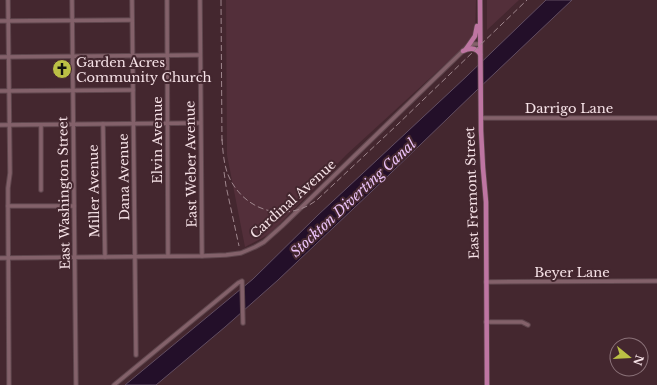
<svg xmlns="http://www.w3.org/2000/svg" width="657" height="385" font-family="'Libre Baskerville',serif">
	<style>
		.built { fill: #532f3a }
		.water { fill: #230f29; stroke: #624e62 }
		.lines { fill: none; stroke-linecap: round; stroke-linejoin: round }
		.minor-casing { stroke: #5f464d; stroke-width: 5.5 }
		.major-casing { stroke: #5f464d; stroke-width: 6 }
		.minor { stroke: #83616a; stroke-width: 3.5 }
		.major { stroke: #be75a2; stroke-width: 4.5 }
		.rail { stroke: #9f868d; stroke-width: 1; stroke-dasharray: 6 3; stroke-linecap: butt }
		.labels { text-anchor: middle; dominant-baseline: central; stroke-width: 4; stroke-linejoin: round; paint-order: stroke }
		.poi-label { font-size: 13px; fill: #f6e2e7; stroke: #44272f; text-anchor: start }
		.street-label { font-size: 13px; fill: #f6e2e7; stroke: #44272f }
		.water-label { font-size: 14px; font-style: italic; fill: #ecc3f9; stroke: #44272f }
	</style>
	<rect width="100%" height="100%" fill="#44272f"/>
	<g class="built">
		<path d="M226,0H476L475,37L346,155L270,234L245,247L227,155Z"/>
		<path d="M487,0H519L487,30Z"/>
	</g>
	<path class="water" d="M546,0H572L477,90L391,173L278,280L225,327L156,385H125L253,279L318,215L467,76Z"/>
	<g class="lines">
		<g class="minor-casing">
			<g id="minor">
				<path d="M8,0L10,173L8,188V206L9,385"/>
				<path d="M72,0L76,385"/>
				<path d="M132,0L136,355"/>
				<path d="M167,0L168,256"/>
				<path d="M200,0L202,256"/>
				<path d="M0,21L132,20"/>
				<path d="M0,57L200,55"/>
				<path d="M0,91L133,90"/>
				<path d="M481,118H657"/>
				<path d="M103,124L105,257"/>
				<path d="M0,125L200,123"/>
				<path d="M41,125V190"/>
				<path d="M8,206H74"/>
				<path d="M0,258L202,256L226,255L241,253L255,247L264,242L282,226L467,47L473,44H480"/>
				<path d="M486,282L657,281"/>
				<path d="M486,322H522L528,325"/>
				<path d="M114,385L238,283L242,281L243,323"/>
			</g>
		</g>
		<g class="major-casing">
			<g id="major">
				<path d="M480,0L481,131L483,168L486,202L487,385"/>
				<path d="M466,49L475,36L477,26"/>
				<path d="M463,51C469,48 476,47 480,54"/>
			</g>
		</g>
		<use href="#minor" class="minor"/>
		<use href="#major" class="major"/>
		<g class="rail">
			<path d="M221,0L222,144"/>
			<path d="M222,139C223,153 224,169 231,181C249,214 290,222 318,199L396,126L527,0"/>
			<path d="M224,172L226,186L239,246"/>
		</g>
	</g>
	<defs>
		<g id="church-disc" transform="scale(1)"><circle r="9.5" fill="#bbc045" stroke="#44272f"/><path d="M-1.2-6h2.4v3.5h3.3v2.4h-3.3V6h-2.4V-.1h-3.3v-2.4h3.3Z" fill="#111"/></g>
	</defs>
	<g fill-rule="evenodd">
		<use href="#church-disc" x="62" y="69"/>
	</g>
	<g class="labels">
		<g class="poi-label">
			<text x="76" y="62">Garden Acres<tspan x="76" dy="15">Community Church</tspan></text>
		</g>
		<g class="street-label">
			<text x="569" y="108">Darrigo Lane</text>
			<text transform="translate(157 140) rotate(-90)">Elvin Avenue</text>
			<text transform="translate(191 164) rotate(-91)">East Weber Avenue</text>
			<text transform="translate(124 177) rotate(-91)">Dana Avenue</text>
			<text transform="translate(94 191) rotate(-91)">Miller Avenue</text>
			<text transform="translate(64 193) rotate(-91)">East Washington Street</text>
			<text transform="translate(472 193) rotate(-92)">East Fremont Street</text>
			<text transform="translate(293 199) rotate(-42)">Cardinal Avenue</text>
			<text x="572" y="272">Beyer Lane</text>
		</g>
		<g class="water-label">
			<text transform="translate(353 198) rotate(-43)">Stockton Diverting Canal</text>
		</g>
	</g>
	<g transform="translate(629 357) rotate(108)"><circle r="19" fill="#44272f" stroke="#8b7279"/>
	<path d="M0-3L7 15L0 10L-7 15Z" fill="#bbc045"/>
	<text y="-6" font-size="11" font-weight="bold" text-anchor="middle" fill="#f6e2e7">N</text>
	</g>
</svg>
